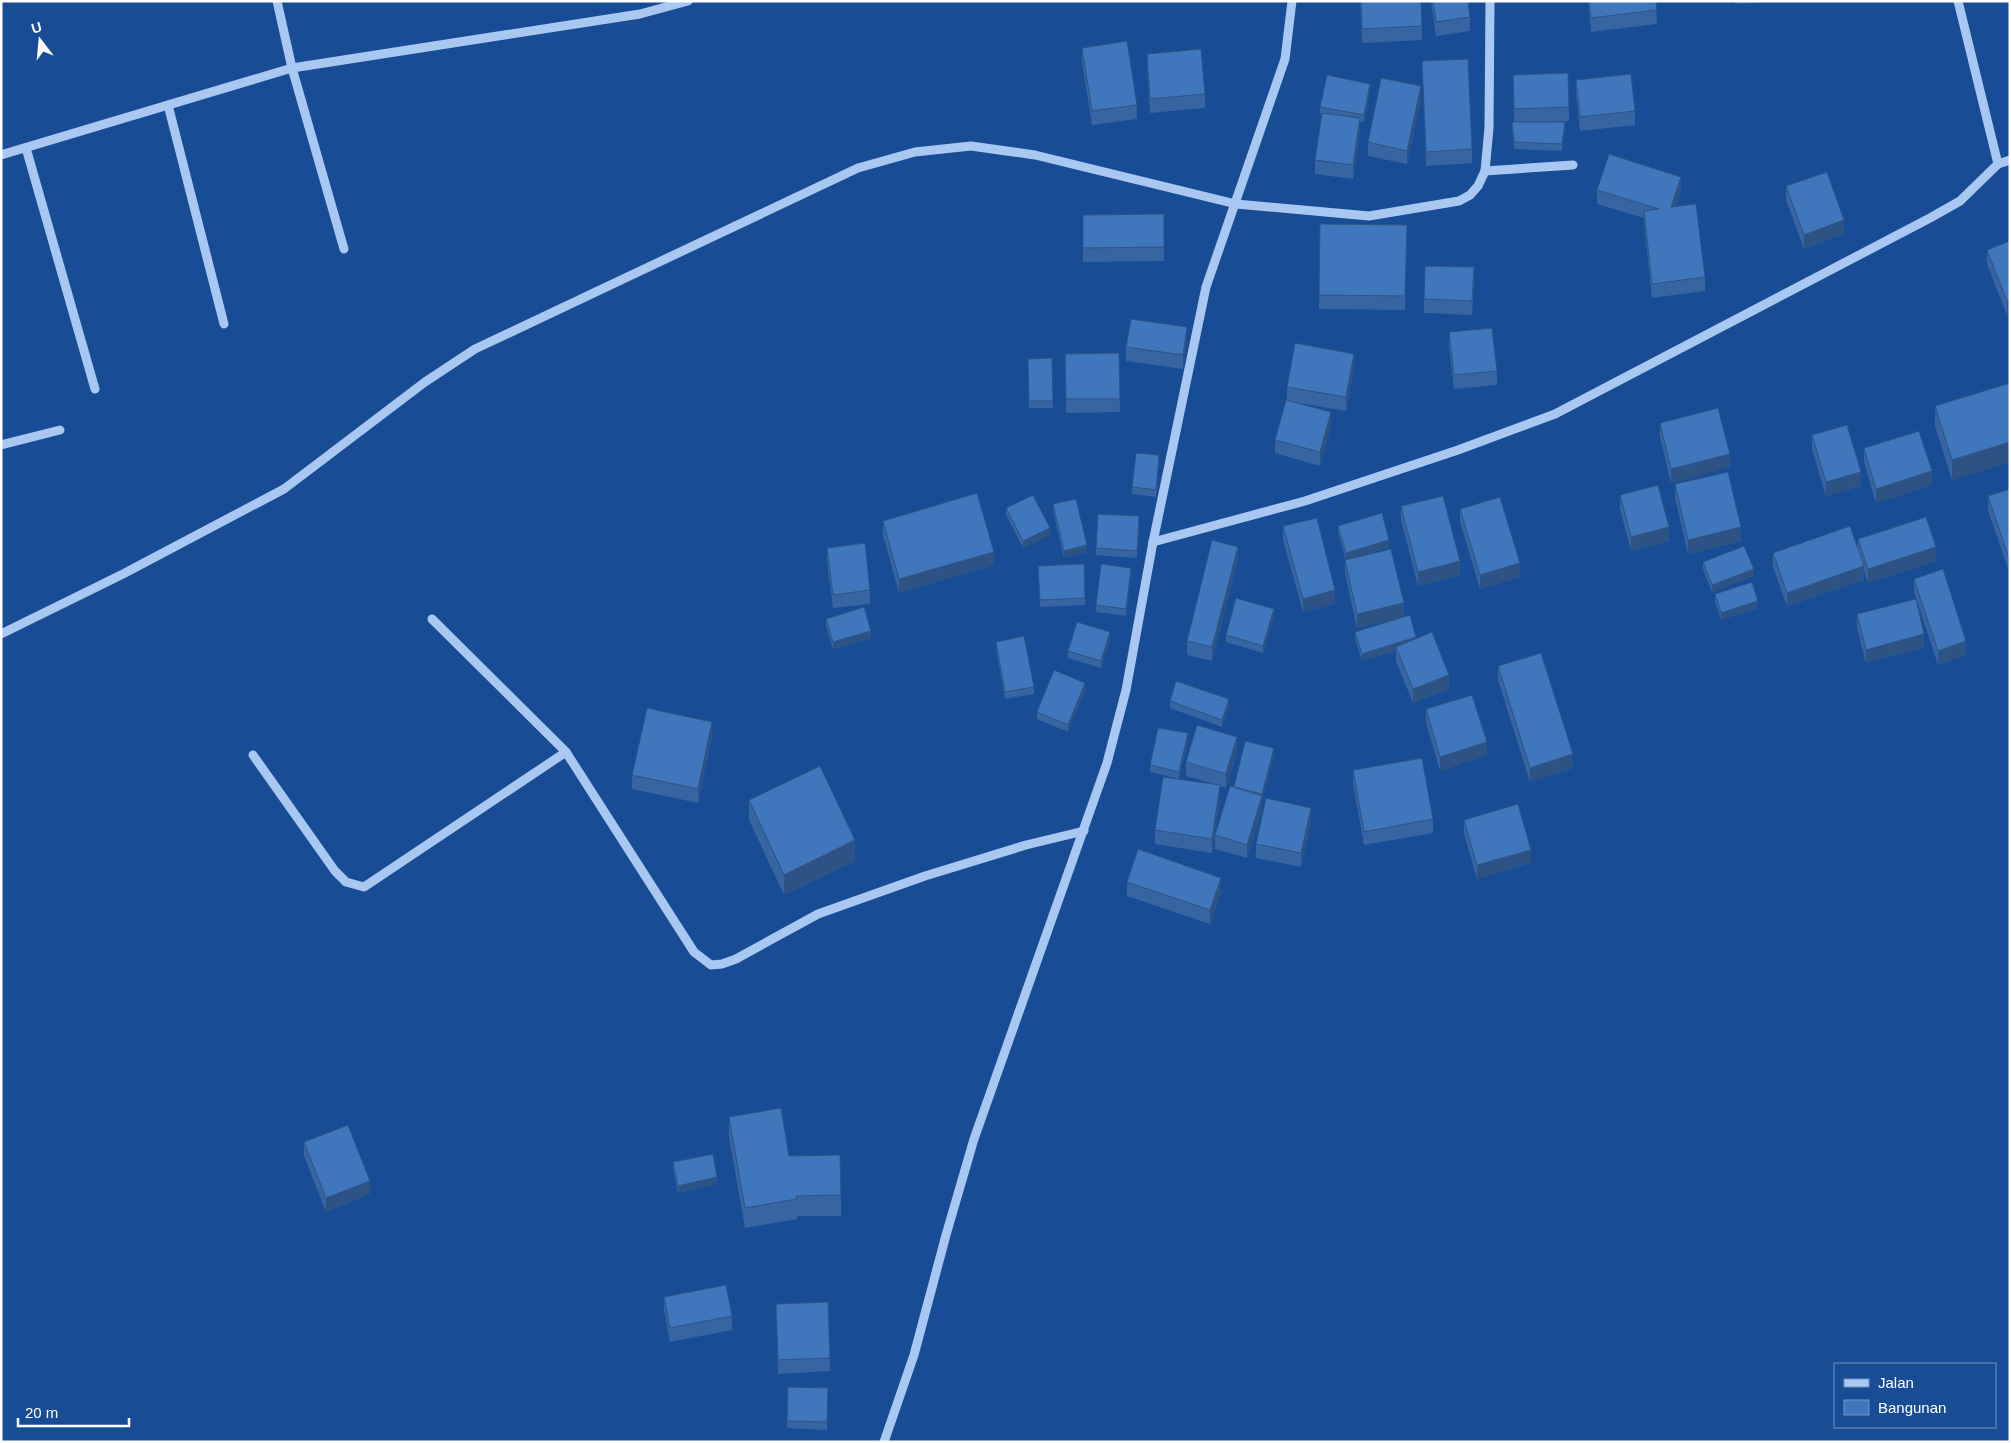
<svg xmlns="http://www.w3.org/2000/svg" width="2011" height="1443" font-family="Helvetica,sans-serif">
	<style>
		.lines { fill: none; stroke-linecap: round; stroke-linejoin: round }
		.minor { stroke: #a9c8f1; stroke-width: 9 }
		.wall { fill: #3765a2 }
		.shaded-wall { fill: #2d5384 }
		.building { fill: #4076bc; stroke: #2d5384 }
	</style>
	<rect width="100%" height="100%" fill="#184c95"/>
	<g class="lines">
		<g class="minor">
			<path d="M277,1L292,68L344,249"/>
			<path d="M1958,1L1998,164"/>
			<path d="M168,105L224,324"/>
			<path d="M26,148L95,389"/>
			<path d="M1,155L292,68L640,14L688,1"/>
			<path d="M1485,171L1573,165"/>
			<path d="M1,445L60,430"/>
			<path d="M1153,542L1305,501L1458,450L1555,414L1930,218L1960,201L1998,164L2010,160"/>
			<path d="M432,619L566,752L694,952L711,965L722,964L736,959L818,914L925,876L1026,845L1084,831"/>
			<path d="M1,634L123,574L284,489L425,382L475,349L858,168L915,152L971,146L1035,155L1236,204L1369,216L1459,201L1470,195L1478,186L1485,171L1489,128L1490,1"/>
			<path d="M253,755L335,871L346,882L364,887L566,752"/>
			<path d="M884,1442L914,1355L946,1235L974,1139L1107,763L1126,690L1153,542L1206,287L1285,59L1292,1"/>
		</g>
	</g>
	<g class="wall">
		<path d="M1360,1H1421L1422,40L1362,43Z"/>
		<path d="M1431,1H1468L1470,17V31L1436,36Z"/>
		<path d="M1588,1H1656L1657,24L1591,32Z"/>
		<path d="M1735,1H1759V3L1735,4Z"/>
		<path d="M1082,48L1137,105V119L1092,125L1082,62Z"/>
		<path d="M1147,54L1205,94V108L1150,113L1147,68Z"/>
		<path d="M1422,61L1472,149V163L1426,166Z"/>
		<path d="M1576,80L1635,111V125L1580,131L1576,94Z"/>
		<path d="M1513,89L1569,107V121L1549,122L1565,129L1562,151L1514,149L1512,129V122H1514Z"/>
		<path d="M1370,91L1364,122H1360V132L1353,179L1315,174V160L1322,114H1320V107Z"/>
		<path d="M1421,100L1407,164L1368,156V142Z"/>
		<path d="M1786,186L1844,234L1804,249L1786,200Z"/>
		<path d="M1597,190L1681,191L1676,206L1705,277V291L1652,298L1644,224V218L1597,204Z"/>
		<path d="M1164,214V261L1083,262V215Z"/>
		<path d="M1320,224L1407,225L1405,310L1319,309Z"/>
		<path d="M2010,241L2007,315L1987,264V250Z"/>
		<path d="M1474,281L1472,315L1424,313V299Z"/>
		<path d="M1449,332L1497,371V385L1454,389L1449,346Z"/>
		<path d="M1187,341L1183,369L1126,361V347Z"/>
		<path d="M1119,353L1120,412L1066,413L1065,354Z"/>
		<path d="M1052,358L1053,408H1029L1028,359Z"/>
		<path d="M1354,368L1346,411L1293,402L1331,426L1320,466L1275,453V440L1287,400V387Z"/>
		<path d="M2010,383V462L1952,480L1935,426V406Z"/>
		<path d="M1660,423L1730,467L1671,483L1660,437Z"/>
		<path d="M1812,435L1861,486L1826,496L1812,449Z"/>
		<path d="M1864,448L1932,485L1876,503L1864,462Z"/>
		<path d="M1159,462L1156,497L1132,494V487Z"/>
		<path d="M1675,484L1741,541L1688,554L1675,498Z"/>
		<path d="M2010,489L2008,569L1988,510V496Z"/>
		<path d="M1620,495L1669,541L1631,551L1620,509Z"/>
		<path d="M1053,504L1087,552L1064,558L1053,511Z"/>
		<path d="M1401,506L1460,575L1418,586L1401,520Z"/>
		<path d="M1006,508L1050,535L1023,548L1006,515Z"/>
		<path d="M1460,509L1520,577L1480,589L1460,522Z"/>
		<path d="M883,521L994,565L899,593L883,535Z"/>
		<path d="M1139,523L1137,558L1096,555V548Z"/>
		<path d="M1283,526L1335,604L1303,612L1283,540Z"/>
		<path d="M1338,526L1389,547L1352,558L1404,617L1357,628L1345,573V560L1346,559L1338,533Z"/>
		<path d="M1858,539L1936,561L1868,583L1864,571V580L1787,606L1773,567V553L1858,549Z"/>
		<path d="M827,548L870,590V604L833,608L827,562Z"/>
		<path d="M1238,560L1212,661L1187,655V641Z"/>
		<path d="M1703,562L1754,576L1712,592L1703,569Z"/>
		<path d="M1084,564L1085,605L1040,607L1038,566Z"/>
		<path d="M1131,575L1126,616L1096,612V605Z"/>
		<path d="M1914,579L1966,655L1938,665L1914,592Z"/>
		<path d="M1715,594L1758,608L1721,620L1715,601Z"/>
		<path d="M1857,614L1924,648L1866,663L1857,628Z"/>
		<path d="M1274,616L1263,653L1226,642V635Z"/>
		<path d="M826,619L871,638L833,649L826,626Z"/>
		<path d="M1355,632L1416,639L1449,689L1413,703L1396,661V651L1362,661L1355,639Z"/>
		<path d="M1110,639L1101,668L1068,658V651Z"/>
		<path d="M996,642L1034,687V694L1005,699L996,649Z"/>
		<path d="M1498,666L1573,768L1530,782L1498,680Z"/>
		<path d="M1085,690L1068,732L1037,719V712Z"/>
		<path d="M1170,701L1229,706L1222,727L1170,708Z"/>
		<path d="M1426,709L1487,755L1440,771L1426,723Z"/>
		<path d="M712,736L698,803L632,789V775Z"/>
		<path d="M1188,740L1179,779L1150,772V765Z"/>
		<path d="M1237,751L1226,788L1220,786V799L1212,853L1155,844V830L1213,784L1186,776V762Z"/>
		<path d="M1274,755L1262,801V810L1247,858L1215,849V835L1234,787Z"/>
		<path d="M1353,770L1433,819V833L1364,845L1353,784Z"/>
		<path d="M749,800L855,861L784,895L749,820Z"/>
		<path d="M1464,820L1531,863L1477,879L1464,834Z"/>
		<path d="M1311,822L1301,867L1256,858V844Z"/>
		<path d="M1127,882L1221,892L1210,924L1127,896Z"/>
		<path d="M729,1117L789,1156L841,1195V1216H797V1219L745,1228L729,1137Z"/>
		<path d="M304,1142L370,1194L326,1212L304,1156Z"/>
		<path d="M673,1162L717,1184L678,1193L673,1169Z"/>
		<path d="M664,1297L732,1316V1330L670,1342L664,1310Z"/>
		<path d="M776,1304L830,1358V1371L778,1374Z"/>
		<path d="M828,1388L827,1430L787,1428V1421Z"/>
	</g>
	<g class="shaded-wall">
		<path d="M1370,84V91L1364,122V115Z"/>
		<path d="M1421,86V100L1407,164V151Z"/>
		<path d="M1360,118V132L1353,179V165Z"/>
		<path d="M1565,122V129L1562,151V144Z"/>
		<path d="M1681,177V191L1671,221V207Z"/>
		<path d="M1844,220V234L1804,249V235Z"/>
		<path d="M2010,300V314L2007,315V301Z"/>
		<path d="M1187,327V341L1183,369V355Z"/>
		<path d="M1354,354V368L1346,411V397Z"/>
		<path d="M1331,412V426L1320,466V452Z"/>
		<path d="M2010,442V462L1952,480V460Z"/>
		<path d="M1730,454V467L1671,483V469Z"/>
		<path d="M1159,455V462L1156,497V490Z"/>
		<path d="M1932,471V485L1876,503V489Z"/>
		<path d="M1861,472V486L1826,496V482Z"/>
		<path d="M1669,527V541L1631,551V537Z"/>
		<path d="M1741,527V541L1688,554V540Z"/>
		<path d="M1050,528V535L1023,548V541Z"/>
		<path d="M1389,540V547L1346,560V553Z"/>
		<path d="M1087,545V552L1064,558V551Z"/>
		<path d="M1238,547V560L1212,661V647Z"/>
		<path d="M1936,547V561L1868,583V569Z"/>
		<path d="M994,552V565L899,593V579Z"/>
		<path d="M2010,555V569H2008V556Z"/>
		<path d="M1460,561V575L1418,586V572Z"/>
		<path d="M1520,563V577L1480,589V575Z"/>
		<path d="M1864,566V580L1787,606V593Z"/>
		<path d="M1131,568V575L1126,616V609Z"/>
		<path d="M1754,569V576L1712,592V585Z"/>
		<path d="M1335,590V604L1303,612V599Z"/>
		<path d="M1758,601V608L1721,620V613Z"/>
		<path d="M1404,603V617L1357,628V614Z"/>
		<path d="M1274,609V616L1263,653V646Z"/>
		<path d="M871,631V638L833,649V642Z"/>
		<path d="M1110,632V639L1101,668V661Z"/>
		<path d="M1924,634V648L1866,663V650Z"/>
		<path d="M1416,637V644L1396,647V651L1362,661V654Z"/>
		<path d="M1966,641V655L1938,665V651Z"/>
		<path d="M1449,675V689L1413,703V689Z"/>
		<path d="M1085,683V690L1068,732V725Z"/>
		<path d="M1229,699V706L1222,727V720Z"/>
		<path d="M712,722V736L698,803V789Z"/>
		<path d="M1188,733V740L1179,779V772Z"/>
		<path d="M1237,737V751L1226,788V774Z"/>
		<path d="M1487,742V755L1440,771V757Z"/>
		<path d="M1274,748V755L1262,801V794Z"/>
		<path d="M1573,754V768L1530,782V768Z"/>
		<path d="M1220,785V799L1212,853V839Z"/>
		<path d="M1262,796V810L1247,858V845Z"/>
		<path d="M1311,808V822L1301,867V853Z"/>
		<path d="M855,840V861L784,895V875Z"/>
		<path d="M1531,850V863L1477,879V865Z"/>
		<path d="M1221,878V892L1210,924V910Z"/>
		<path d="M717,1177V1184L678,1193V1186Z"/>
		<path d="M370,1181V1194L326,1212V1198Z"/>
	</g>
	<g class="building">
		<path d="M1361,1H1421L1422,26L1362,29Z"/>
		<path d="M1433,1H1468L1470,17L1436,22Z"/>
		<path d="M1589,1H1656L1657,10L1591,18Z"/>
		<path d="M1127,41L1137,105L1092,111L1082,48Z"/>
		<path d="M1201,49L1205,94L1150,99L1147,54Z"/>
		<path d="M1468,59L1472,149L1426,152L1422,61Z"/>
		<path d="M1568,73L1569,107L1514,109L1513,75Z"/>
		<path d="M1631,74L1635,111L1580,117L1576,80Z"/>
		<path d="M1327,75L1370,84L1364,115L1320,107Z"/>
		<path d="M1381,78L1421,86L1407,151L1368,142Z"/>
		<path d="M1322,113L1360,118L1353,165L1315,160Z"/>
		<path d="M1512,122H1565L1562,144L1514,142Z"/>
		<path d="M1609,154L1681,177L1671,207L1696,204L1705,277L1652,284L1644,211L1659,209L1597,190Z"/>
		<path d="M1827,172L1844,220L1804,235L1786,186Z"/>
		<path d="M1164,214V247L1083,248V215Z"/>
		<path d="M1320,224L1407,225L1405,296L1319,295Z"/>
		<path d="M2010,241V300L2007,301L1987,250Z"/>
		<path d="M1425,266L1474,267L1472,301L1424,299Z"/>
		<path d="M1131,319L1187,327L1183,355L1126,347Z"/>
		<path d="M1492,328L1497,371L1454,375L1449,332Z"/>
		<path d="M1295,343L1354,354L1346,397L1287,387Z"/>
		<path d="M1119,353L1120,399H1066L1065,354Z"/>
		<path d="M1052,358L1053,401H1029L1028,359Z"/>
		<path d="M2010,383V442L1952,460L1935,406Z"/>
		<path d="M1286,400L1331,412L1320,452L1275,440Z"/>
		<path d="M1718,408L1730,454L1671,469L1660,423Z"/>
		<path d="M1847,425L1861,472L1826,482L1812,435Z"/>
		<path d="M1919,431L1932,471L1876,489L1864,448Z"/>
		<path d="M1136,453L1159,455L1156,490L1132,487Z"/>
		<path d="M1728,472L1741,527L1688,540L1675,484Z"/>
		<path d="M1658,485L1669,527L1631,537L1620,495Z"/>
		<path d="M2010,489V555L2008,556L1988,496Z"/>
		<path d="M977,493L994,552L899,579L883,521Z"/>
		<path d="M1033,495L1050,528L1023,541L1006,508Z"/>
		<path d="M1443,496L1460,561L1418,572L1401,506Z"/>
		<path d="M1500,497L1520,563L1480,575L1460,509Z"/>
		<path d="M1076,499L1087,545L1064,551L1053,504Z"/>
		<path d="M1382,513L1389,540L1346,553L1338,526Z"/>
		<path d="M1098,514L1139,516L1137,551L1096,548Z"/>
		<path d="M1926,517L1936,547L1868,569L1858,539Z"/>
		<path d="M1317,518L1335,590L1303,599L1283,526Z"/>
		<path d="M1850,526L1864,566L1787,593L1773,553Z"/>
		<path d="M1212,540L1238,547L1212,647L1187,641Z"/>
		<path d="M865,543L870,590L833,595L827,548Z"/>
		<path d="M1744,546L1754,569L1712,585L1703,562Z"/>
		<path d="M1391,549L1404,603L1357,614L1345,560Z"/>
		<path d="M1084,564L1085,598L1040,600L1038,566Z"/>
		<path d="M1101,564L1131,568L1126,609L1096,605Z"/>
		<path d="M1943,569L1966,641L1938,651L1914,579Z"/>
		<path d="M1752,582L1758,601L1721,613L1715,594Z"/>
		<path d="M1236,598L1274,609L1263,646L1226,635Z"/>
		<path d="M1916,599L1924,634L1866,650L1857,614Z"/>
		<path d="M864,607L871,631L833,642L826,619Z"/>
		<path d="M1410,615L1416,637L1362,654L1355,632Z"/>
		<path d="M1077,622L1110,632L1101,661L1068,651Z"/>
		<path d="M1432,632L1449,675L1413,689L1396,647Z"/>
		<path d="M1024,636L1034,687L1005,692L996,642Z"/>
		<path d="M1541,653L1573,754L1530,768L1498,666Z"/>
		<path d="M1054,670L1085,683L1068,725L1037,712Z"/>
		<path d="M1176,681L1229,699L1222,720L1170,701Z"/>
		<path d="M1472,695L1487,742L1440,757L1426,709Z"/>
		<path d="M647,708L712,722L698,789L632,775Z"/>
		<path d="M1197,725L1237,737L1226,774L1186,762Z"/>
		<path d="M1158,728L1188,733L1179,772L1150,765Z"/>
		<path d="M1245,741L1274,748L1262,794L1234,787Z"/>
		<path d="M1422,758L1433,819L1364,832L1353,770Z"/>
		<path d="M820,766L855,840L784,875L749,800Z"/>
		<path d="M1163,777L1220,785L1212,839L1155,830Z"/>
		<path d="M1230,786L1262,796L1247,845L1215,835Z"/>
		<path d="M1266,798L1311,808L1301,853L1256,844Z"/>
		<path d="M1518,804L1531,850L1477,865L1464,820Z"/>
		<path d="M1138,849L1221,878L1210,910L1127,882Z"/>
		<path d="M781,1108L789,1156L840,1155L841,1195L796,1196L797,1199L745,1208L729,1117Z"/>
		<path d="M348,1125L370,1181L326,1198L304,1142Z"/>
		<path d="M713,1154L717,1177L678,1186L673,1162Z"/>
		<path d="M726,1285L732,1316L670,1328L664,1297Z"/>
		<path d="M828,1302L830,1358L778,1360L776,1304Z"/>
		<path d="M788,1387L828,1388L827,1422L787,1421Z"/>
	</g>
	<rect width="2011" height="1443" fill="none" stroke="#ffffff" stroke-width="5"/>
	<rect x="1834" y="1363" width="162" height="65" fill="#184c95" stroke="#7494bf"/>
	<rect x="1844" y="1379" width="25" height="8" fill="#a9c8f1" stroke="#7494bf"/>
	<text x="1878" y="1388" font-size="15" fill="#ffffff">Jalan</text>
	<rect x="1844" y="1400" width="25" height="15" fill="#4076bc" stroke="#7494bf"/>
	<text x="1878" y="1413" font-size="15" fill="#ffffff">Bangunan</text>
	<g transform="translate(40 40) rotate(344)" stroke="#184c95" stroke-width="4" paint-order="stroke">
	<path d="M0-4L9 19L0 12L-9 19Z" fill="#ffffff"/>
	<text y="-8" font-size="14" font-weight="bold" text-anchor="middle" fill="#ffffff">U</text>
	</g>
	<path d="M18 1418v8h111v-8" fill="none" stroke="#ffffff" stroke-width="2.5"/>
	<text x="25" y="1418" font-size="15" fill="#ffffff" stroke="#184c95" stroke-width="4" paint-order="stroke">20 m</text>
</svg>
